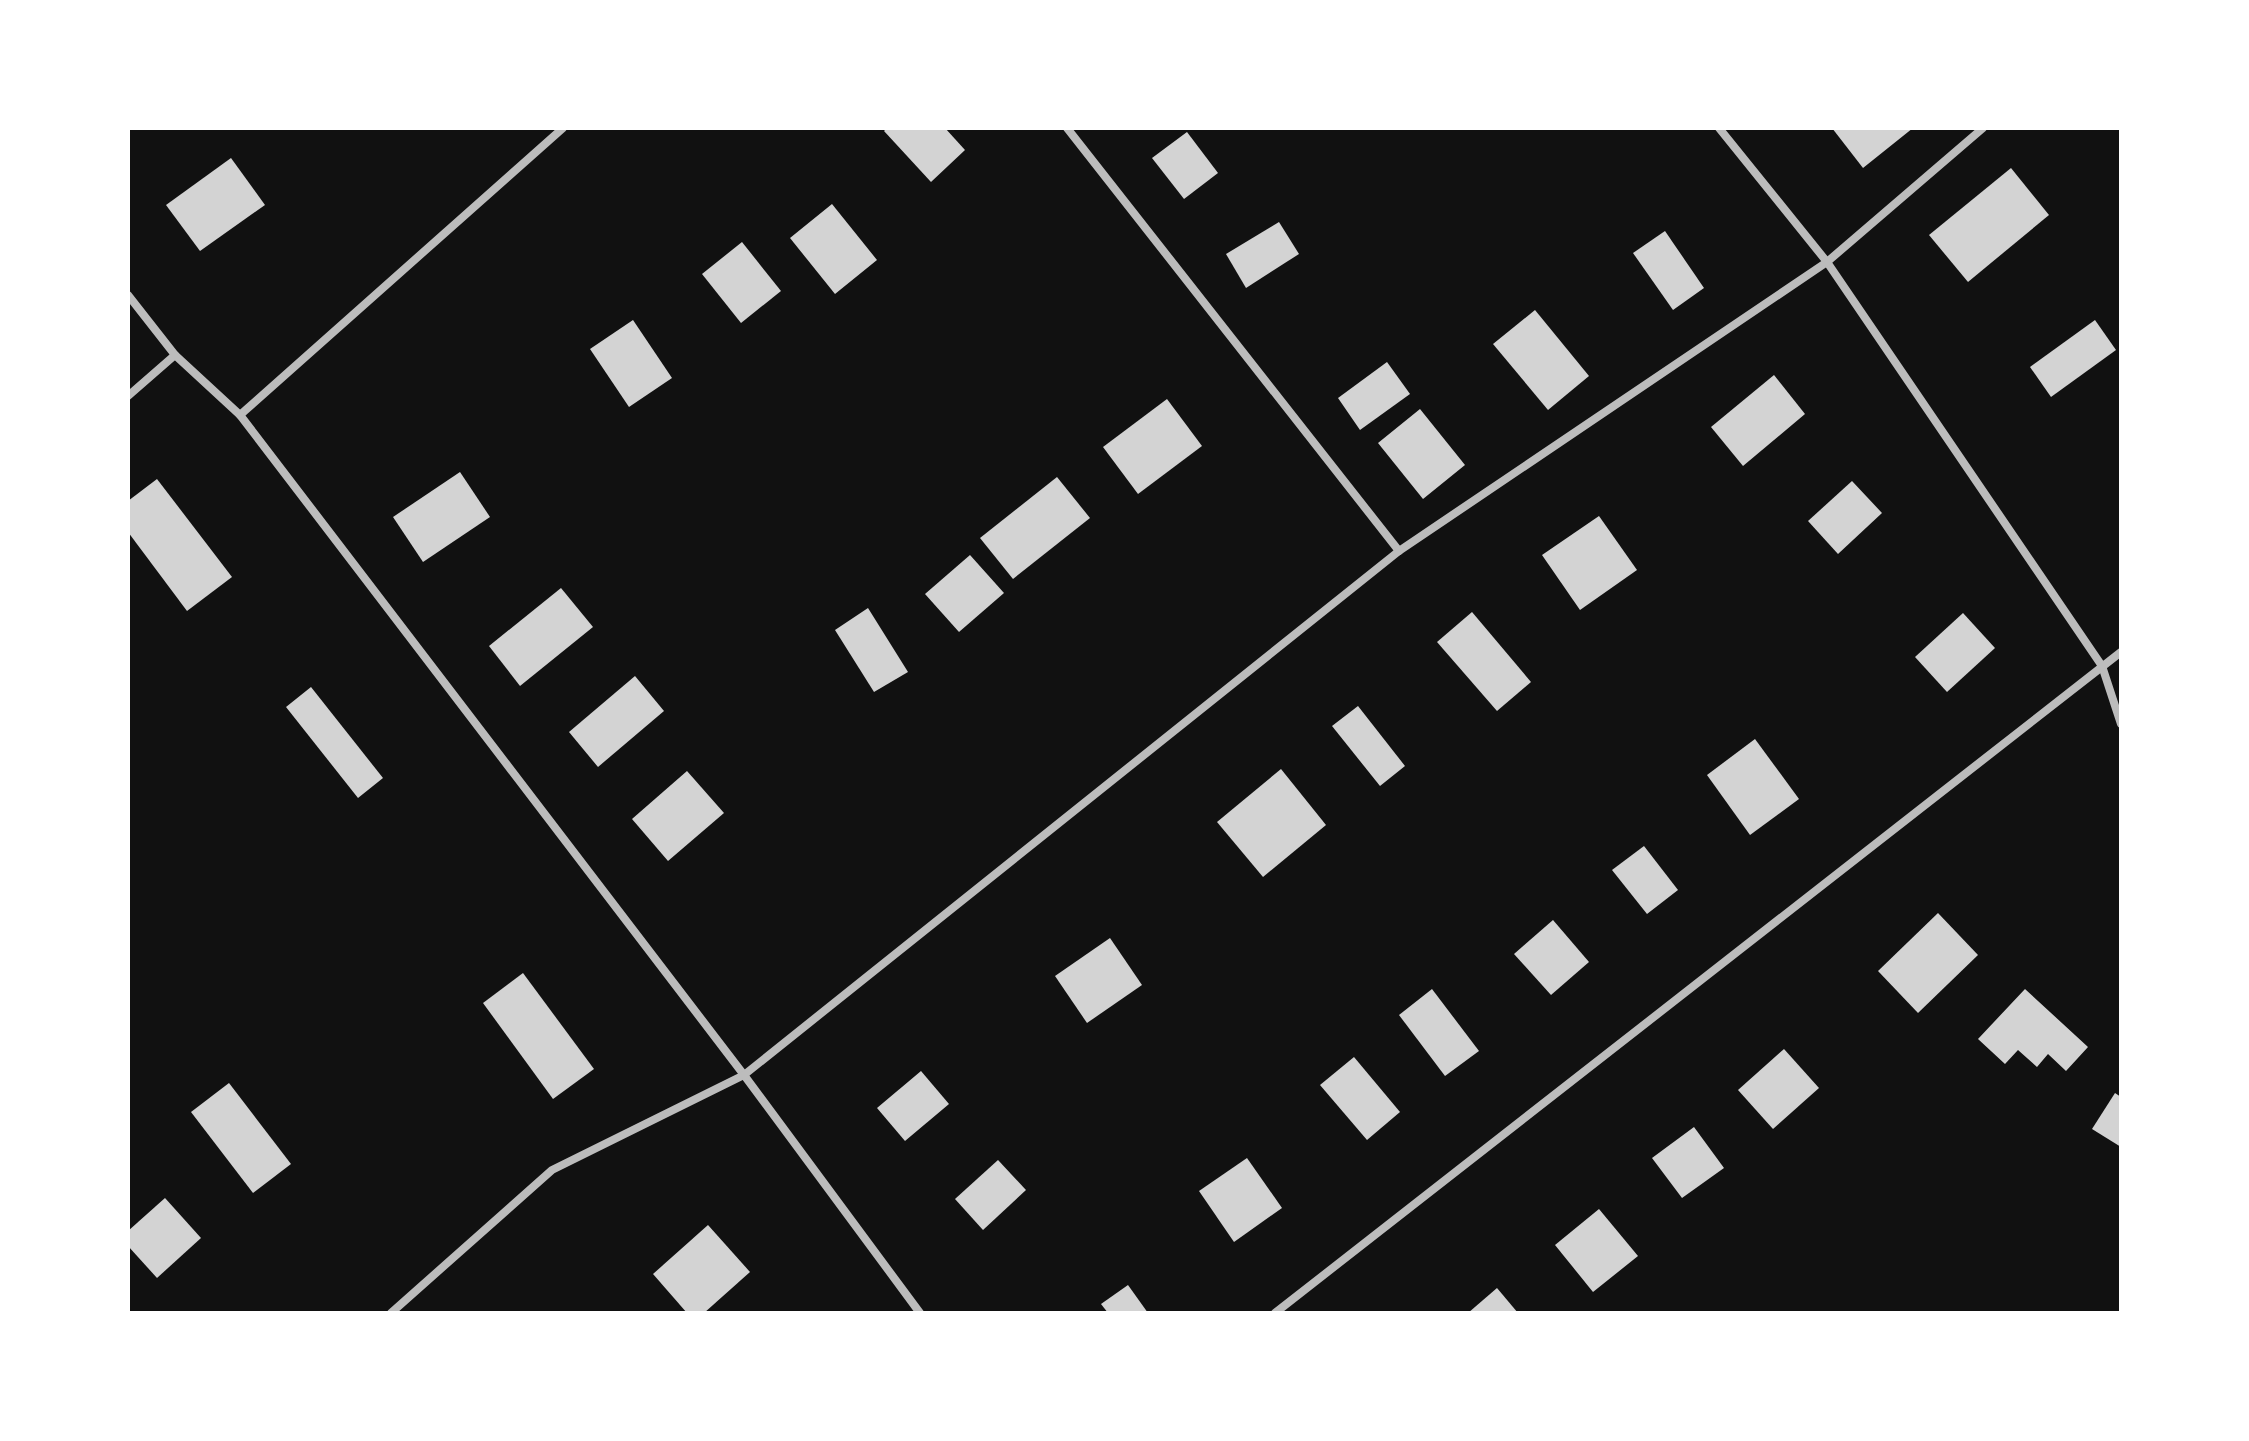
<svg xmlns="http://www.w3.org/2000/svg" width="2249" height="1441" font-family="'Sofia Sans Condensed',sans-serif">
	<style>
		.building { fill: #d3d3d3 }
		.lines { fill: none; stroke-linecap: round; stroke-linejoin: round }
		.minor { stroke: #bcbcbc; stroke-width: 8 }
	</style>
	<rect width="100%" height="100%" fill="#111"/>
	<g class="building">
		<path d="M887,128H945L965,150L931,182L884,131Z"/>
		<path d="M1832,128H1913L1863,168Z"/>
		<path d="M1187,132L1218,173L1184,199L1152,158Z"/>
		<path d="M231,158L265,205L200,251L166,205Z"/>
		<path d="M2011,168L2049,215L1968,282L1929,235Z"/>
		<path d="M832,204L877,260L835,294L790,238Z"/>
		<path d="M1279,222L1299,254L1246,288L1226,254Z"/>
		<path d="M1665,231L1704,288L1673,310L1633,253Z"/>
		<path d="M742,242L781,291L741,323L702,274Z"/>
		<path d="M1535,310L1589,376L1548,410L1493,344Z"/>
		<path d="M633,320L672,378L629,407L590,349Z"/>
		<path d="M2095,320L2116,350L2051,397L2030,367Z"/>
		<path d="M1387,362L1410,394L1360,430L1338,398Z"/>
		<path d="M1774,375L1805,414L1743,466L1711,427Z"/>
		<path d="M1167,399L1202,446L1138,494L1103,447Z"/>
		<path d="M1420,409L1465,465L1423,499L1378,443Z"/>
		<path d="M460,472L490,517L423,562L393,517Z"/>
		<path d="M1057,477L1090,518L1013,579L980,538Z"/>
		<path d="M157,479L232,577L187,611L128,532V501Z"/>
		<path d="M1852,481L1882,513L1838,554L1808,521Z"/>
		<path d="M1599,516L1637,570L1580,610L1542,555Z"/>
		<path d="M970,555L1004,593L959,632L925,594Z"/>
		<path d="M561,588L593,627L520,686L489,646Z"/>
		<path d="M868,608L908,672L874,692L835,630Z"/>
		<path d="M1472,612L1531,682L1497,711L1437,642Z"/>
		<path d="M1963,613L1995,648L1947,692L1915,657Z"/>
		<path d="M635,676L664,711L598,767L569,732Z"/>
		<path d="M311,687L383,778L358,798L286,707Z"/>
		<path d="M1358,706L1405,766L1380,786L1332,726Z"/>
		<path d="M1755,739L1799,799L1750,835L1707,775Z"/>
		<path d="M1281,769L1326,825L1263,877L1217,822Z"/>
		<path d="M687,771L724,813L668,861L632,819Z"/>
		<path d="M1644,846L1678,890L1647,914L1612,870Z"/>
		<path d="M1938,913L1978,955L1918,1013L1878,971Z"/>
		<path d="M1553,920L1589,962L1551,995L1514,954Z"/>
		<path d="M1110,938L1142,985L1087,1023L1055,976Z"/>
		<path d="M523,973L594,1069L553,1099L483,1003Z"/>
		<path d="M1432,989L1479,1051L1445,1076L1399,1015Z"/>
		<path d="M2025,989L2088,1047L2066,1071L2048,1054L2037,1067L2018,1050L2005,1064L1978,1039Z"/>
		<path d="M1784,1049L1819,1088L1773,1129L1738,1090Z"/>
		<path d="M1354,1057L1400,1112L1367,1140L1320,1085Z"/>
		<path d="M921,1071L949,1104L905,1141L877,1108Z"/>
		<path d="M229,1083L291,1164L253,1193L191,1112Z"/>
		<path d="M2115,1093L2121,1097V1147L2092,1129Z"/>
		<path d="M1694,1127L1724,1168L1682,1198L1652,1158Z"/>
		<path d="M1247,1158L1282,1208L1234,1242L1199,1191Z"/>
		<path d="M998,1160L1026,1190L983,1230L955,1199Z"/>
		<path d="M165,1198L201,1238L157,1278L128,1246V1231Z"/>
		<path d="M1599,1209L1638,1256L1593,1292L1555,1245Z"/>
		<path d="M708,1225L750,1272L704,1313H687L653,1274Z"/>
		<path d="M1128,1285L1148,1313H1108L1101,1304Z"/>
		<path d="M1497,1288L1518,1313H1468Z"/>
	</g>
	<g class="lines">
		<g class="minor">
			<path d="M1067,128L1399,551"/>
			<path d="M1719,128L1827,262L2102,666L2121,724"/>
			<path d="M128,295L175,355L240,415L744,1075L920,1313"/>
			<path d="M128,396L175,355"/>
			<path d="M240,415L563,128"/>
			<path d="M391,1313L552,1170L744,1075L1399,551L1827,262L1983,128"/>
			<path d="M1275,1313L2121,652"/>
		</g>
	</g>
	<rect width="2249" height="1441" fill="none" stroke="#ffffff" stroke-width="260"/>
</svg>
